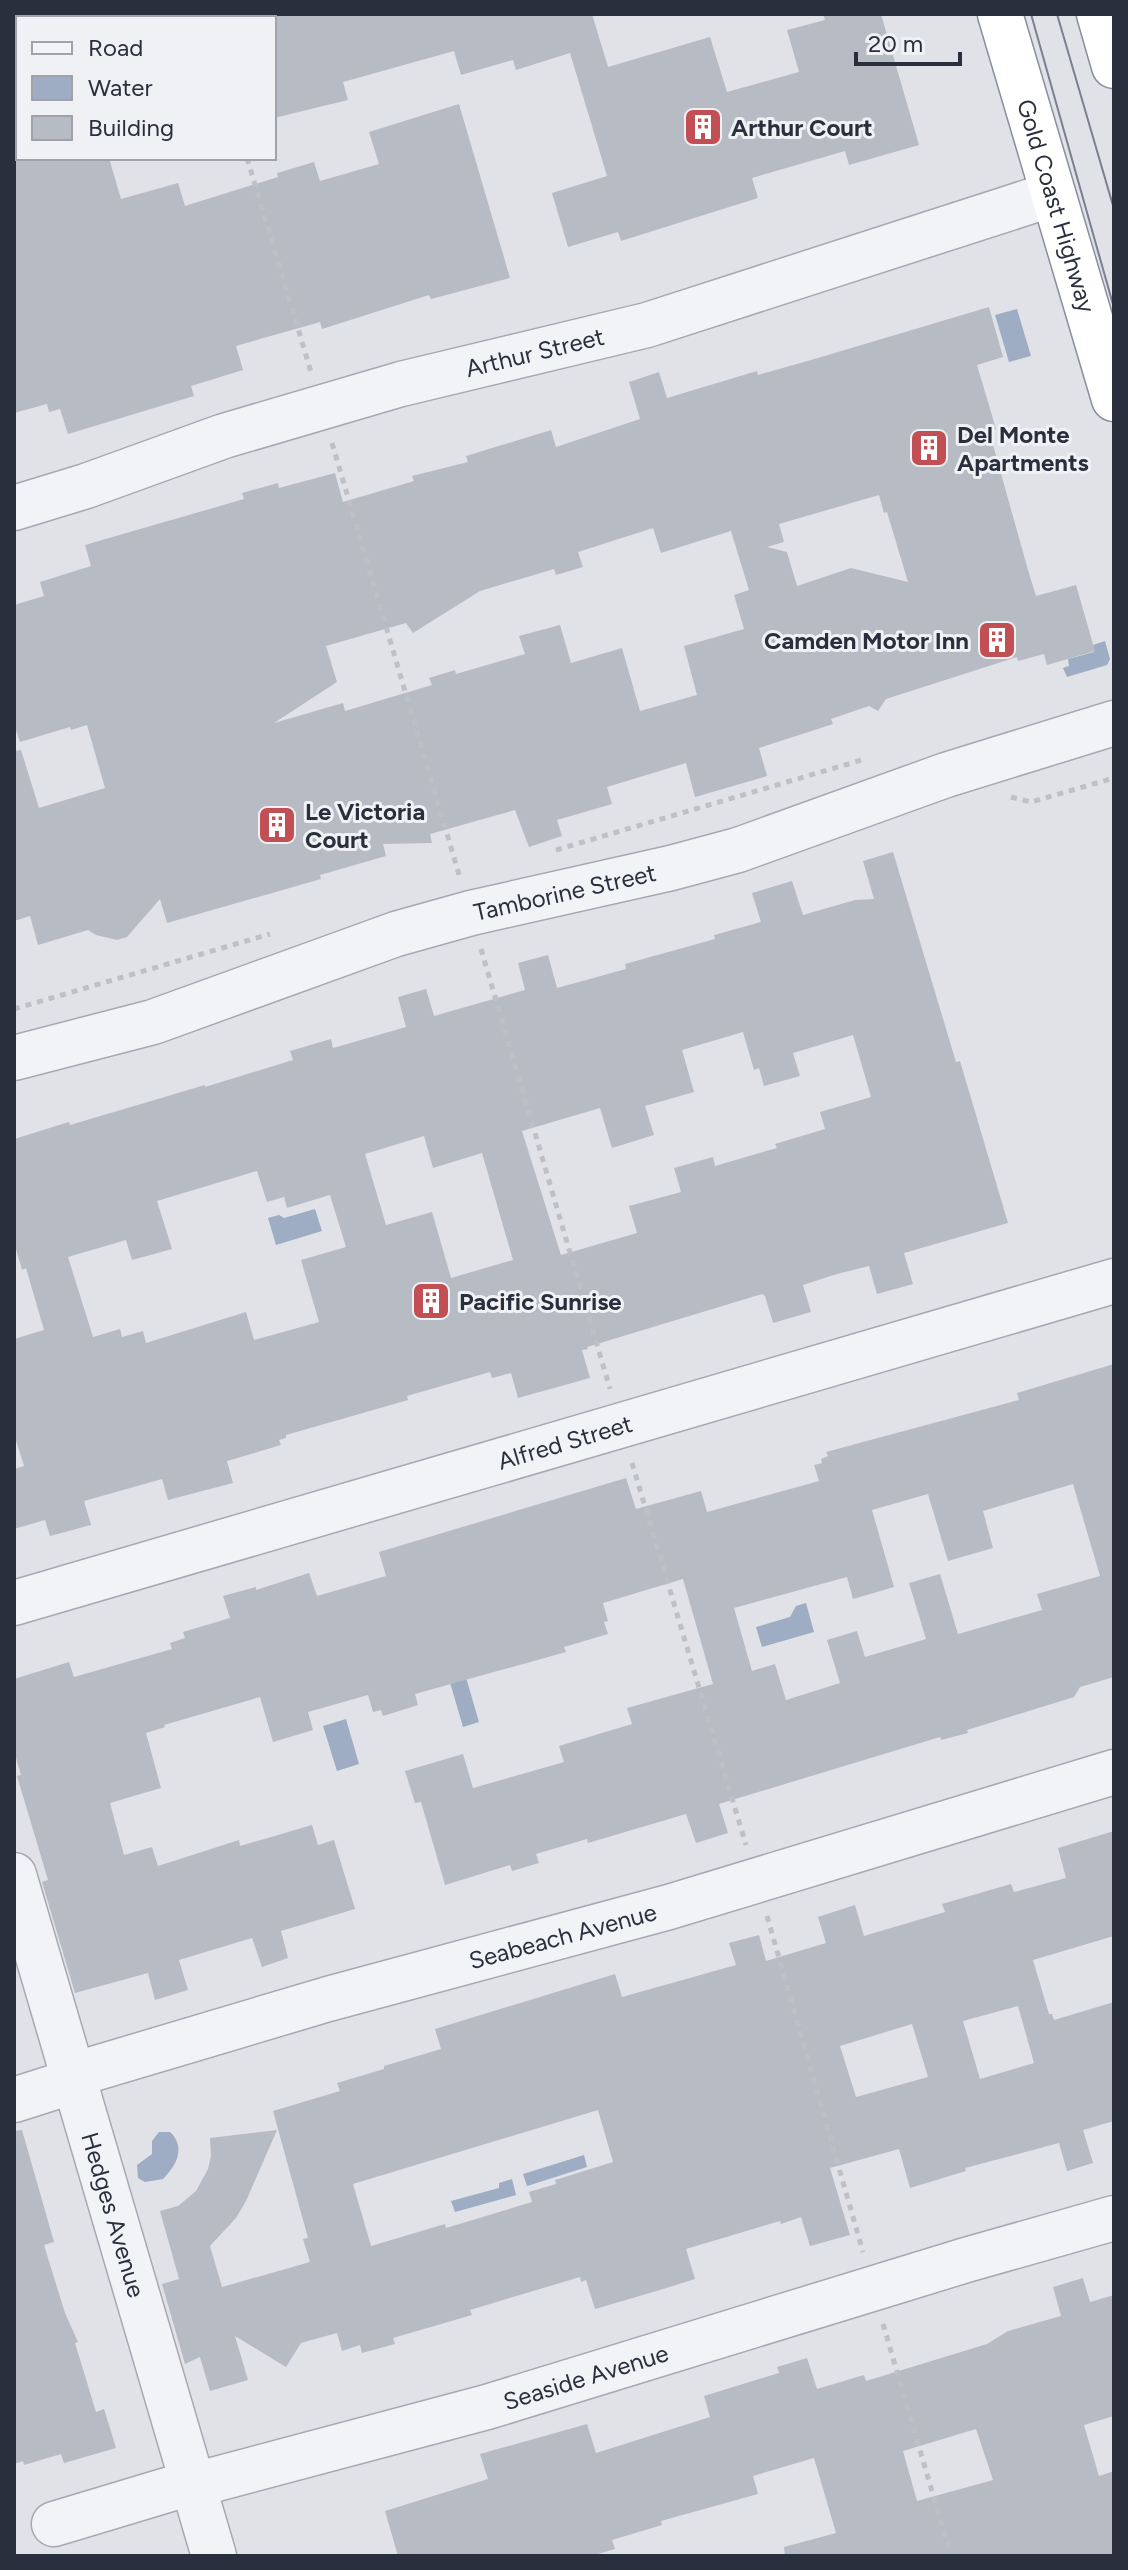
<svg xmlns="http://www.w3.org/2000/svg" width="1128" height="2570" font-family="Figtree,sans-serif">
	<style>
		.water { fill: #9eacc4 }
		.building { fill: #b7bbc4; fill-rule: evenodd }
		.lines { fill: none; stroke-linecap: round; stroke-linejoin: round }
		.minor-casing { stroke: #a6a9b1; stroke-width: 47 }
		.highway-casing { stroke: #888e9d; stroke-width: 47 }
		.path { stroke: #bec0c6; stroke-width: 5; stroke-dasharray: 6 6; stroke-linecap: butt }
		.minor { stroke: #f2f3f6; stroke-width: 44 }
		.highway { stroke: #fff; stroke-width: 44 }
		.tram { stroke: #7b8090; stroke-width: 2 }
		.labels { text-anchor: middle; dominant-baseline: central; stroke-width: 6; stroke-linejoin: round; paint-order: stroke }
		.poi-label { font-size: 24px; font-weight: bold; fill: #2a2f3d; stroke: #eff1f5; text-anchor: start }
		.street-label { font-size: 24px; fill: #2a2f3d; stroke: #eff1f5 }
	</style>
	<rect width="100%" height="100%" fill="#e0e2e7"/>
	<g class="water">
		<path d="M1017,309L1031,356L1009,362L995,315Z"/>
		<path d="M1105,641L1110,659L1107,665L1067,677L1063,668L1069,666L1068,659L1094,652L1093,645Z"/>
		<path d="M315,1209L322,1231L276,1245L268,1218L279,1215L284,1218Z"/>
		<path d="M806,1603L814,1632L762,1647L756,1627L790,1617L796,1606Z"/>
		<path d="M465,1674L479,1722L463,1727L449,1679Z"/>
		<path d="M346,1719L359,1764L337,1771L323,1726Z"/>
		<path d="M159,2132H170C186,2147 177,2165 163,2179L145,2182L138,2178L137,2165L152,2154V2141Z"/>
		<path d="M584,2155L587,2167L527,2186L523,2174Z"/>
		<path d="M512,2179L516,2195L455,2212L451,2201L499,2188V2183Z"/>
	</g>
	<g class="building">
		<path d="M274,14H592L608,67L710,37L727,92L799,72L787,30L825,20L823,14H881L919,145L849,165L845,151L752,178L758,198L621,241L618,232L568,247L552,193L607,176L570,53L516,70L513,60L461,75L454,51L343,82L348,100L274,118Z"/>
		<path d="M459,104L510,278L431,299L429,295L322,329L320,322L236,346L243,370L191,386L194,396L68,434L60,409L49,412L47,404L14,413V158H109L121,199L178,183L185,206L278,177L277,173L314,162L320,181L379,164L369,132Z"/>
		<path d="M989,307L1003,357L977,365L996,429L989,431L1028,570L1036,596L1076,585L1095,651L1047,665L1044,654L1018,661L1017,657L886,699L878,711L869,706L831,719L833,724L759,748L767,776L695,797L686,763L607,787L612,804L557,820L562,836L529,847L515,810L430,834L432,843L383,844L386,856L320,875L321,879L167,923L160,899L127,937L117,940L96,935L88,930L38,945L30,916L14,921V751L21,750L39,808L105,788L87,725L71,730L70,727L20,742L14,724V605L44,596L40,582L91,566L85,545L244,499L242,493L278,483L279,488L335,473L343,502L414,481L412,476L468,462L466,456L551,430L556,447L640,419L629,382L659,372L667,398L757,371L758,375L811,360ZM879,495L884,513L887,512L908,582L851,568L797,586L787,552L767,547L784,542L779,524ZM653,528L661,553L731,531L749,590L734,595L744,629L684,646L697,695L640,711L622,648L571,663L560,625L519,636L525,654L456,674L455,670L429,678L432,685L345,711L343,703L274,723L337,682L326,646L406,623L413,633L480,591L554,569L556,575L583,567L578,552Z"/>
		<path d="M893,852L956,1062L960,1061L1008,1223L904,1253L913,1284L877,1294L869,1266L837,1274L803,1285L811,1312L773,1323L765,1296L762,1294L587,1347L588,1349L582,1350L590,1378L518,1398L511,1373L492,1378L490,1372L407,1396L408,1400L286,1435V1438L279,1440L281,1445L227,1461L233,1483L168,1500L162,1479L84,1501L91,1525L50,1536L45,1520L14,1529V1469L24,1466L14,1434V1339L44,1330L26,1268L22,1270L14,1242V1139L69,1122L70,1125L205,1085V1087L293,1060L290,1051L331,1039L333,1048L406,1027L398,997L426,989L434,1016L525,990L518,963L548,955L557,988L626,969L625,964L715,939L714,935L761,922L752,893L792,881L803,915L855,900L874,899L863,861ZM743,1032L754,1070L759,1068L764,1086L800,1076L793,1053L853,1035L871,1097L820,1112L825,1129L775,1144L777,1148L715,1166L713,1157L674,1168L681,1192L629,1206L637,1233L561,1255L522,1131L600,1108L612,1148L654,1135L645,1106L694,1092L682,1050ZM424,1136L433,1168L482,1153L513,1260L451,1278L432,1212L386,1225L365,1154ZM257,1171L267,1202L284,1197L287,1208L330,1195L346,1247L301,1260L319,1322L254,1340L246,1312L146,1343L143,1331L122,1337L120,1329L93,1337L68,1257L126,1240L132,1260L172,1249L157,1201Z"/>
		<path d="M1114,1364V1677L1080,1687L1074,1697L967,1730L968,1733L941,1740L940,1737L719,1804L728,1833L696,1843L686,1814L588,1843L587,1839L536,1854L539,1863L512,1871L510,1865L445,1885L421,1802L415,1803L405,1771L463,1754L473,1788L564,1762L559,1746L632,1724L627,1708L713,1684L683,1579L603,1603L608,1621L604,1622L608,1634L564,1647L566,1652L415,1694L418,1705L383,1716L381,1710L373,1712L368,1695L308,1712L313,1730L273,1742L260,1697L164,1725L165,1727L146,1733L161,1788L110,1803L124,1855L152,1847L158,1866L239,1840L240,1846L312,1825L318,1845L334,1840L355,1909L281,1931L288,1958L262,1967L252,1938L179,1960L188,1990L155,2000L148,1973L75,1993L42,1882L48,1880L17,1776L21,1775L14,1751V1679L69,1662L74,1677L172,1649L170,1643L185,1638L183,1632L230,1618L223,1596L256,1587V1590L309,1573L317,1596L386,1576L379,1552L626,1478L636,1509L701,1491L707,1512L819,1481L814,1465L822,1463L821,1459L828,1456L826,1452L1019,1400L1017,1393ZM1073,1484L1100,1576L1037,1594L1042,1610L958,1634L940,1574L909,1583L926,1639L865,1657L857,1631L827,1640L840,1683L786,1700L775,1664L752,1671L734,1608L847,1577L853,1599L894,1587L872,1510L928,1494L948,1561L993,1548L983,1511Z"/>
		<path d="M1114,1831V1936L1033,1960L1049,2014H1052L1054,2020L1114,2002V2121L1083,2130L1093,2163L1067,2171L1059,2143L965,2168L966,2171L910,2188L899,2149L830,2168L850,2235L810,2246L801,2217L781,2224L780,2221L686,2249L695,2279L660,2290L595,2309L586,2280L581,2282L580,2277L470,2310L472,2315L393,2338L395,2344L362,2353L360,2345L342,2351L337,2333L301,2343L286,2367L235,2336L248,2380L210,2391L200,2357L185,2364L162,2284L179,2279L160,2211L178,2206L196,2191L208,2169L211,2156L210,2138L277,2130L246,2201L236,2218L210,2246L222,2287L310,2262L303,2239L308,2238L273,2111L340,2091L337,2083L384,2069V2066L441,2049L435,2029L615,1974L622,1997L736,1965L729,1943L759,1935L766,1961L826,1943L818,1917L855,1905L864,1936L945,1912L942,1904L1011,1884L1014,1892L1066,1878L1058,1848ZM1018,2006L1034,2063L980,2079L963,2021ZM912,2024L928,2077L856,2097L840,2046ZM598,2110L613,2162L555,2180L556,2184L529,2192L532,2202L446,2228L445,2224L371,2246L353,2184Z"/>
		<path d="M22,2130L54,2242L44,2245L65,2313L78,2342L75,2343L96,2412L104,2409L116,2448L64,2463L61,2454L24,2465L23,2461L14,2464V2131Z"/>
		<path d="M1083,2278L1090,2302L1114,2295V2416L1084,2425L1099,2476L1114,2471V2556H785L784,2547L836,2533L814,2458L753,2476L758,2494L661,2521L662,2525L612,2540L615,2549L591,2556H398L385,2511L488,2479L480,2454L587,2424L596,2453L710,2417L704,2396L779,2373L777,2367L807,2358L817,2389L864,2375L866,2381L987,2344L1008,2331L1061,2316L1053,2287ZM976,2429L993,2480L917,2501L903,2451Z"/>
	</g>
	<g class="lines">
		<g class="minor-casing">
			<g id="minor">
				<path id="s1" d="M14,508L86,486L224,436L401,384L647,325L1053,194"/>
				<path id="s2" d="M14,1058L153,1022L396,934L471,913L671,868L738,850L946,775L1114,723"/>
				<path id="s3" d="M14,1603L1114,1281"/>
				<path id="s4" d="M14,1875L214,2556"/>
				<path id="s5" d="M14,2100L61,2085L73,2075L328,1999L669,1907L1114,1772"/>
				<path id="s6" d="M54,2524L177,2487L194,2485L487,2407L966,2260L1114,2218"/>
			</g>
		</g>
		<g class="highway-casing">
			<g id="highway">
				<path id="s7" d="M1000,14L1114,399"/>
				<path d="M1099,14L1114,66"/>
			</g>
		</g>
		<g class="path">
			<path d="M205,14L206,18"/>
			<path d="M247,158L311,372"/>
			<path d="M332,443L460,878"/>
			<path d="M1011,797L1031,802L1114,778"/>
			<path d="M556,850L865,759"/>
			<path d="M481,949L610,1389"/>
			<path d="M14,1009L270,934"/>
			<path d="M632,1463L746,1845"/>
			<path d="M767,1916L863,2252"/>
			<path d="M883,2324L951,2556"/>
		</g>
		<use href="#minor" class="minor"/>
		<use href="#highway" class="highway"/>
		<g class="tram">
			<path d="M1031,14L1114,308"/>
			<path d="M1057,14L1114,209"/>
		</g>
	</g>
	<defs>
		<g id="building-square" transform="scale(2)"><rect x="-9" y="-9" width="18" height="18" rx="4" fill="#c24f53" stroke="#eff1f5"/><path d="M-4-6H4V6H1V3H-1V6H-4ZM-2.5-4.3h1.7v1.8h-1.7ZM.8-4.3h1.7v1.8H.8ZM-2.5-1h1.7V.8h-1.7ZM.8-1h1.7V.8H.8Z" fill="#fff"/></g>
	</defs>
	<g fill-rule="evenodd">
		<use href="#building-square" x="703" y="127"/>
		<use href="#building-square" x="929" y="448"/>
		<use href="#building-square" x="997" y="640"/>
		<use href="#building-square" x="277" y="825"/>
		<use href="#building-square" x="431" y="1301"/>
	</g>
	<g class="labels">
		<g class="poi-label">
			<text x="731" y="127">Arthur Court</text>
			<text x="957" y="434">Del Monte<tspan x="957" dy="28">Apartments</tspan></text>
			<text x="969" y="640" text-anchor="end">Camden Motor Inn</text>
			<text x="305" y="811">Le Victoria<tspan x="305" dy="28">Court</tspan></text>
			<text x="459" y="1301">Pacific Sunrise</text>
		</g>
		<g class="street-label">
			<text stroke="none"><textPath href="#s7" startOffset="200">Gold Coast Highway</textPath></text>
			<text stroke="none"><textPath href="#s1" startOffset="544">Arthur Street</textPath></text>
			<text stroke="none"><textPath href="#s2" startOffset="576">Tamborine Street</textPath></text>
			<text stroke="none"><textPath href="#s3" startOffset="574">Alfred Street</textPath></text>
			<text stroke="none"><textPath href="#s5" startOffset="574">Seabeach Avenue</textPath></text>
			<text stroke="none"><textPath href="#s4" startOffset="354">Hedges Avenue</textPath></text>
			<text stroke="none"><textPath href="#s6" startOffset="552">Seaside Avenue</textPath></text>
		</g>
	</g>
	<rect width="1128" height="2570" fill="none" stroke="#2a2f3d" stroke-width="32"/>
	<rect x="16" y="16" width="260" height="144" fill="#eff1f5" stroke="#a0a3ab" stroke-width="2"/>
	<rect x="32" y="42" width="40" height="12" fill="#f2f3f6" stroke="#a0a3ab" stroke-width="2"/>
	<text x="88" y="56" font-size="24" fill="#2a2f3d">Road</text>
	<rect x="32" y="76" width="40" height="24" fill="#9eacc4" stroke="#a0a3ab" stroke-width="2"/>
	<text x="88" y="96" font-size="24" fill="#2a2f3d">Water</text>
	<rect x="32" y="116" width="40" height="24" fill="#b7bbc4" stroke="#a0a3ab" stroke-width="2"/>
	<text x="88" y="136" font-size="24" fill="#2a2f3d">Building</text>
	<path d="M856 52v12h104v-12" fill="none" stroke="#2a2f3d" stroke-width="4"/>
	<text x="868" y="52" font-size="24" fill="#2a2f3d" stroke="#eff1f5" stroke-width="6" paint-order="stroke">20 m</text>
</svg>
